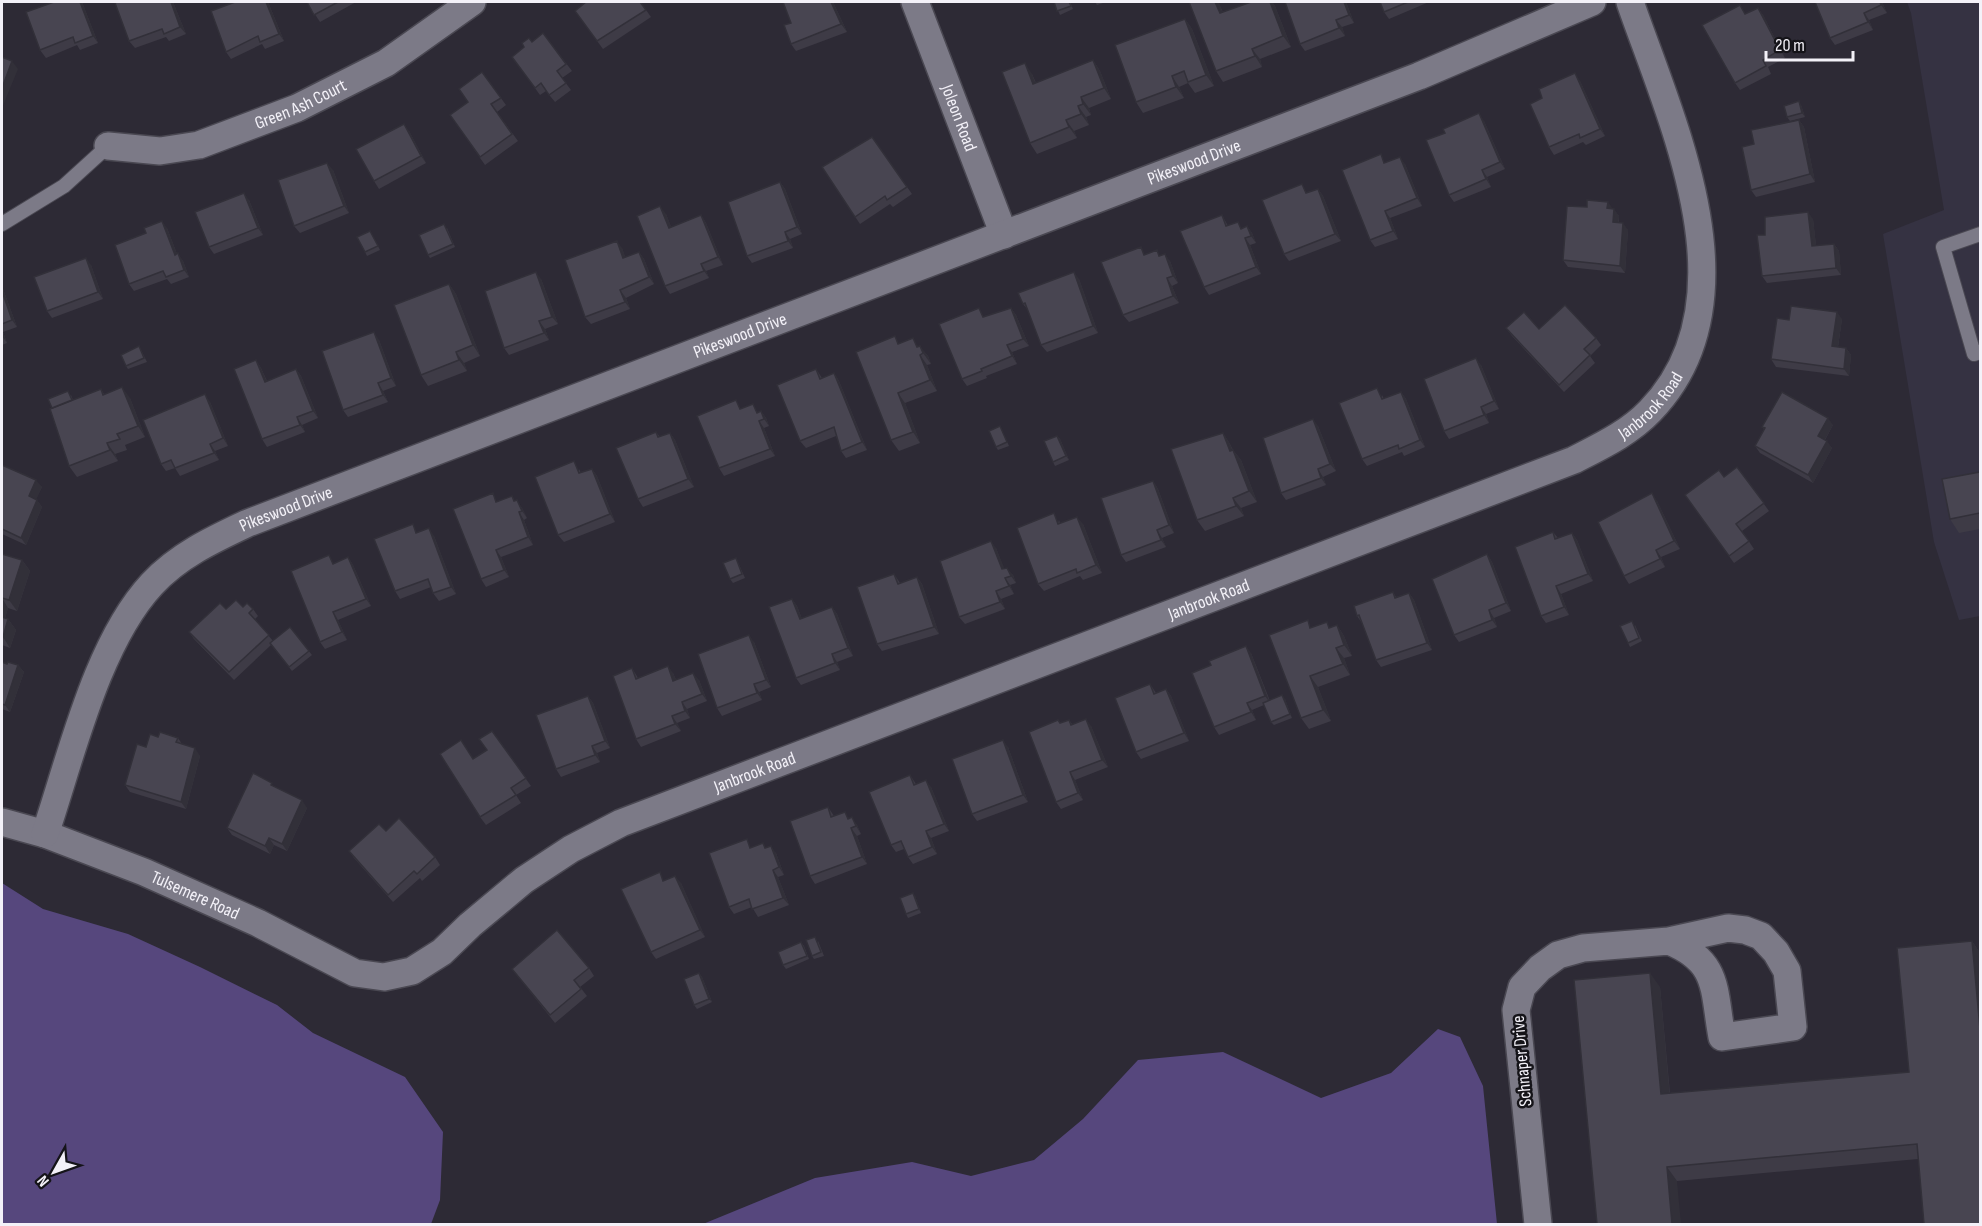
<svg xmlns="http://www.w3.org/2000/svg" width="1982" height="1226" font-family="'Sofia Sans Condensed',sans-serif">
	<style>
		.built { fill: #353242 }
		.green { fill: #56477d }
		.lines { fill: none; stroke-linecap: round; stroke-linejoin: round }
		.lane-casing { stroke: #4a4852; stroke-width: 16 }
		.street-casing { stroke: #4a4852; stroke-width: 30 }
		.lane { stroke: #7c7a87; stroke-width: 14 }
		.street { stroke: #7c7a87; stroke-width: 27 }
		.wall { fill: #3e3b46 }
		.shaded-wall { fill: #323039 }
		.building { fill: #484551; stroke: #323039; stroke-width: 1.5 }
		.labels { text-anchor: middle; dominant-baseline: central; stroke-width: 5; stroke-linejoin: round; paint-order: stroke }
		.street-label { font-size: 18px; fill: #f3f1f8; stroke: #151419 }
	</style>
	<rect width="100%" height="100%" fill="#2d2a35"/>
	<path class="built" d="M1907,2H1980V616L1959,620L1934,542L1883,234L1944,210L1911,13Z"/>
	<g class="green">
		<path d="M2,883L43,909L128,934L200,967L277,1005L313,1033L405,1077L443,1132L440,1200L431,1224H2Z"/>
		<path d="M1438,1029L1460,1037L1483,1086L1497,1224H703L815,1178L912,1162L971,1176L1034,1160L1083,1119L1138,1060L1223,1052L1321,1098L1391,1073Z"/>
	</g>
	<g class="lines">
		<g class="lane-casing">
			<g id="lane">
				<path d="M2,224L64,186L108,146"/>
				<path d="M1980,234L1943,247L1974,354L1980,352"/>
			</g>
		</g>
		<g class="street-casing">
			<g id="street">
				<path id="s1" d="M915,2L1004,235"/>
				<path id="s2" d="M108,146L160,151L199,145L297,108L386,63L472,2"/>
				<path id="s3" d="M2,822L45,834L144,872L258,923L355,973L384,977L412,971L442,952L470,925L524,880L571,849L621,823L1574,460C1601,446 1629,433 1650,411C1757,301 1672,123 1630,2"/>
				<path id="s4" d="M45,834C71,757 97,643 152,584C179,555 214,539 248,523L1419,76L1592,2"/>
				<path d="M1538,1224L1516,1010L1522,987L1540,968L1558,955L1583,948L1669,941L1728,928L1745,930L1761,936L1776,952L1787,971L1793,1027L1722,1037C1713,989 1720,962 1669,941"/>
			</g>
		</g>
		<use href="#lane" class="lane"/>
		<use href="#street" class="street"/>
	</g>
	<g class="wall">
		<path d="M82,2L98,43L80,50L77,45L46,58L40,50Z"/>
		<path d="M117,2H173L186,34L169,41L166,37L135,48L129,41Z"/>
		<path d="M235,2H268L284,41L265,49L262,44L231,59L226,52Z"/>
		<path d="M307,2H356L320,22Z"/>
		<path d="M833,2L847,32L796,51L791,44V23Z"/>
		<path d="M1054,2H1070L1073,9L1060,15Z"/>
		<path d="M1095,2H1106L1097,5Z"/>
		<path d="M1189,2H1218L1223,12L1251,2H1272L1275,6L1291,47L1260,59L1262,67L1223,82L1216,71Z"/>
		<path d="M1346,2L1354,23L1342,27L1345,36L1305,51L1300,44Z"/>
		<path d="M1380,2H1429L1389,19L1384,12Z"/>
		<path d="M1815,2H1882L1887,13L1869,20L1873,30L1835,45L1830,38Z"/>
		<path d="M1758,8L1763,15L1785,58L1768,67L1771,74L1740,90L1735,83L1746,14Z"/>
		<path d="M646,10L651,17L603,49L575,11Z"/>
		<path d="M1185,19L1192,29L1214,86L1195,93L1188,83L1179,87L1184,98L1143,113L1136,102Z"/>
		<path d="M543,33L572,71L562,78L571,90L555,102L546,91L540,95L512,57Z"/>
		<path d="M1093,60L1100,71L1111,99L1089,108L1091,115L1086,117L1089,125L1074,131L1077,138L1037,154L1030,143L1032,74L1036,83Z"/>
		<path d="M482,72L506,105L497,112L518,141L485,165L450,115L468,102Z"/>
		<path d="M1580,81L1605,136L1586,145L1583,142L1554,155L1549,147Z"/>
		<path d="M1801,105L1805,117L1790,121L1787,117Z"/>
		<path d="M1799,120L1804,127L1815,182L1756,197L1751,190L1754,144Z"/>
		<path d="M1484,121L1505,169L1487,177L1491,187L1454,202L1449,195Z"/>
		<path d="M409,131L426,163L379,189L374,181Z"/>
		<path d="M872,137L912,194L893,207L890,204L860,224L822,167Z"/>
		<path d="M1386,162L1405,164L1422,206L1390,218L1398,239L1375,247L1370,240Z"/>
		<path d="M333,170L349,213L300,233L294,226Z"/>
		<path d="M780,182L785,189L802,234L790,239L793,248L752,263L747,256Z"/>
		<path d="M1318,189L1323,196L1341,241L1289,261L1284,254L1308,192Z"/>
		<path d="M249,200L263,235L214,254L209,247Z"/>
		<path d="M1613,209L1619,216V223L1628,230L1625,273L1568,267L1563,260Z"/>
		<path d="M666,214L671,227L701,215L706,223L723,265L706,271L709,278L670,294L665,286Z"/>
		<path d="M1222,215L1228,226L1242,228L1247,226L1252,233L1256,243L1250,245L1261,274L1209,295L1204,287Z"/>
		<path d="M1813,219L1816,246L1834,244L1839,251L1841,275L1767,283L1762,276L1765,235Z"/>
		<path d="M167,228L177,254L183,261L189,277L171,284L167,279L134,291L129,284Z"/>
		<path d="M447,228L455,247L430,258L428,255Z"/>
		<path d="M370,231L380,250L367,256L365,252Z"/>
		<path d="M622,248L625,257L639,252L644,259L654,284L626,298L630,309L591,324L585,317Z"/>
		<path d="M1146,254L1160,255L1170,261L1178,283L1172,286L1179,303L1129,322L1123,315Z"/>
		<path d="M91,265L103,299L52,318L47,311Z"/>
		<path d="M541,279L558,324L545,329L549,340L509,355L504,348Z"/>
		<path d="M1079,279L1098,333L1047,352L1041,345L1029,311L1023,304Z"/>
		<path d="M449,284L456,294L480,356L464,363L467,371L428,386L421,375Z"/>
		<path d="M2,287L3,289L17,327L3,332L7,343L2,345Z"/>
		<path d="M1011,308L1016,315L1029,346L1012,352L1017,364L986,376L987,378L967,386L962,379L985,316Z"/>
		<path d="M1842,319L1838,347L1846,348L1851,355L1849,376L1776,367L1771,359L1789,320Z"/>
		<path d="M1506,328L1539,329L1596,338L1601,345L1590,356L1595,363L1564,392L1512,336Z"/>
		<path d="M379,340L396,386L383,391L388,402L348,417L343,410Z"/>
		<path d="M899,343L919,346L928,356L931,364L927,365L937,391L905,403L920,443L899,451L891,440Z"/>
		<path d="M139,346L147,362L128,369L126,366Z"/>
		<path d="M256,360L261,368L267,381L296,369L301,376L318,418L302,425L305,432L267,447L262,439Z"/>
		<path d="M1481,365L1499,409L1486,414L1489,423L1449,439L1444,431Z"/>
		<path d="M816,369L822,378L834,373L839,381L867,450L846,458L841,451L836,436L806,448L800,441Z"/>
		<path d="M101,389L104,394L130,398L145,437L125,445L127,450L115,454L118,461L77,477L69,466L52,408L71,395L73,400Z"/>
		<path d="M1401,392L1406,399L1425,447L1404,456L1402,452L1367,466L1362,459L1382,395L1384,399Z"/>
		<path d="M210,402L228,446L215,451L219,460L180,476L175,468L166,471L161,464Z"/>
		<path d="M742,408L758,412L761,411L766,418L769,426L764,428L775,456L724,476L719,468Z"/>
		<path d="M1833,425L1825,440L1832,448L1813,483L1760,453L1755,446L1764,429L1762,427Z"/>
		<path d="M1000,426L1009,446L998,450L996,447Z"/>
		<path d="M1318,426L1336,471L1323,477L1326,485L1286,500L1281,493Z"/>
		<path d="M656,432L660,437L670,433L675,440L694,487L643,507L638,499Z"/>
		<path d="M1223,433L1230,444L1233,450L1241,460L1257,502L1241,508L1244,516L1205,531L1197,520Z"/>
		<path d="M1057,436L1060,439L1069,460L1055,466L1053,462Z"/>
		<path d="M2,465L42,487L36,499L42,507L26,545L2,534Z"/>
		<path d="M1737,467L1769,511L1742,531L1754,549L1734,563L1685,495L1724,477Z"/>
		<path d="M579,469L581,473L592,469L597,476L615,522L564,542L558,535Z"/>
		<path d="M1980,472V529L1959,533L1950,519Z"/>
		<path d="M1153,481L1158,489L1174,533L1162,538L1166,547L1126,562L1121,555Z"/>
		<path d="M512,496L515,501L522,508L527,518L524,520L533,545L501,557L509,577L486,587L481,579L499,501Z"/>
		<path d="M1657,501L1680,549L1661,557L1665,567L1629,584L1624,576Z"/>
		<path d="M1059,520L1060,523L1083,524L1102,573L1083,580L1080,576L1044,591L1038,584Z"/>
		<path d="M418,532L434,536L456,594L439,601L433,593L431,587L400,599L395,591Z"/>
		<path d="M1553,532L1558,538L1572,533L1577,540L1593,581L1561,594L1569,615L1546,623L1541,616Z"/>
		<path d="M996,548L1004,569L1013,575L1016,583L1010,585L1014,594L1001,599L1005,609L965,624L959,617Z"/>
		<path d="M2,554L22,560L30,571L17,611L8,608L5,618L8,619L16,630L10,648L2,645Z"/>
		<path d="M1487,554L1492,562L1511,611L1494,618L1497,627L1459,642L1454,635Z"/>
		<path d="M348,557L353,565L371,606L338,620L347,640L325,649L320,642L335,563Z"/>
		<path d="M736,558L745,578L733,583L730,579Z"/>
		<path d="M894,574L900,583L917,577L922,584L939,634L882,651L877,644Z"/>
		<path d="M1393,592L1396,597L1409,593L1414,600L1432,650L1381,667L1376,660L1362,623L1357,616Z"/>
		<path d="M792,599L797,606L802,619L832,607L837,614L853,656L837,662L840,670L801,685L796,678Z"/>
		<path d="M243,607L253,609L258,616L255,619L273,641L290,627L312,655L292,671L271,645L234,680L194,639L189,632L226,609Z"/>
		<path d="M1337,625L1344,636L1352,656L1344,658L1350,675L1318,687L1331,721L1309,729L1301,718L1313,627H1331Z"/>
		<path d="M1635,625L1642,641L1630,647L1628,643Z"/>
		<path d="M754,642L771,687L759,692L762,700L722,716L717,708Z"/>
		<path d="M1251,653L1270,701L1285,699L1292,718L1274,725L1271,722L1264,705L1252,710L1256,720L1219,735L1214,727Z"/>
		<path d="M2,662L7,664L18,665L24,672L10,712L2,709Z"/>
		<path d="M632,668L638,678L673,673L676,680H699L707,701L687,709L690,718L677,723L681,731L641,747L636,739Z"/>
		<path d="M1150,684L1156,693L1166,689L1171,696L1189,741L1141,759L1136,752Z"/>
		<path d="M588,696L593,703L610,748L597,753L600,762L561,777L556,769Z"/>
		<path d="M1058,720L1060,723L1069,720L1072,724L1091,726L1108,767L1075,780L1083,800L1061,809L1056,802Z"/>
		<path d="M492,731L531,786L516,795L521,803L486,825L480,817L473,759L487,750Z"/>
		<path d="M158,737L178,738L182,744L200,756L186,809L130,792L125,785L146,747Z"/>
		<path d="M1008,747L1028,802L977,821L972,814Z"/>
		<path d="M910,775L916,784L931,787L949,831L931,838L937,854L913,864L908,857L904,849L896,852L891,845Z"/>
		<path d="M275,787L307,808L287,851L274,845L270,854L232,835L227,828Z"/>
		<path d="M828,807L834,816L850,818L857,825L861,834L857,836L867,864L815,884L810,876Z"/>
		<path d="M386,831L435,857L440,865L422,881L420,878L393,902L354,858L349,851Z"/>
		<path d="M752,847H766L776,853L784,875L778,877L789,905L758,917L752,907L734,914L729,907Z"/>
		<path d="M665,880L681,883L705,937L656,959L651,952Z"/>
		<path d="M915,896L921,913L908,918L906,914Z"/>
		<path d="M818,941L824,956L814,959L812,956Z"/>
		<path d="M1972,941L1980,953V1224L1918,1159L1677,1181L1597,1224L1660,987L1670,1093L1909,1072Z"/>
		<path d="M801,942L804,946L809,959L786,969L783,965Z"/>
		<path d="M589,968L594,976L580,987L587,996L555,1023L512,969Z"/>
		<path d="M699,973L702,977L712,1002L697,1009L694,1005Z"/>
	</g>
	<g class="shaded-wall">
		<path d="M80,2H82L98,43L93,36Z"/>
		<path d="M171,2H173L186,34L180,27Z"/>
		<path d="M266,2H268L284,41L279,34Z"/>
		<path d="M831,2H833L847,32L841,24Z"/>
		<path d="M1215,2H1218L1219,3L1227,24L1220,13Z"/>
		<path d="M1270,2H1272L1275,6L1291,47L1283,36Z"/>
		<path d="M1344,2H1346L1354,23L1349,15Z"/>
		<path d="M1880,2H1882L1887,13L1881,5Z"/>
		<path d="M1758,8L1763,15L1785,58L1780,50Z"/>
		<path d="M1864,13L1869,20L1873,30L1868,22Z"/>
		<path d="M1185,19L1192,29L1214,86L1206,75Z"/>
		<path d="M1336,20L1342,27L1345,36L1339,28Z"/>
		<path d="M1252,49L1260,59L1262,67L1255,56Z"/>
		<path d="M1093,60L1100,71L1111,99L1104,88Z"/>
		<path d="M12,61L18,69L2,108V88Z"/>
		<path d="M1025,63L1032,74L1040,95L1033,84Z"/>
		<path d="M1575,73L1580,81L1605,136L1600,129Z"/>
		<path d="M1172,76L1179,87L1184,98L1176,87Z"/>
		<path d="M1081,97L1089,108L1091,115L1083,104Z"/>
		<path d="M1799,101L1801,105L1805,117L1802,113Z"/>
		<path d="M1078,106L1086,117L1089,125L1081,114Z"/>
		<path d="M1479,113L1484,121L1505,169L1500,162Z"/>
		<path d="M1066,120L1074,131L1077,138L1069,127Z"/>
		<path d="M1799,120L1804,127L1815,182L1810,174Z"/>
		<path d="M404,124L409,131L426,163L421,156Z"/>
		<path d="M1400,157L1405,164L1422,206L1417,198Z"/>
		<path d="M327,163L333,170L349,213L344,206Z"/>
		<path d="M1482,170L1487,177L1491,187L1486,179Z"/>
		<path d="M780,182L785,189L802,234L797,227Z"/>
		<path d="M1318,189L1323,196L1341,241L1335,234Z"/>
		<path d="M244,193L249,200L263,235L258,228Z"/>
		<path d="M1608,202L1613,209L1607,208Z"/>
		<path d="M660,206L666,214L675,236L669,228Z"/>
		<path d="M1614,209L1619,216L1618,230L1613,222Z"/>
		<path d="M1385,211L1390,218L1398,239L1393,231Z"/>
		<path d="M1808,212L1813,219L1817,254L1812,246Z"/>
		<path d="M701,215L706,223L723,265L718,257Z"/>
		<path d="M162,221L167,228L180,262L175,255Z"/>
		<path d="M1623,223L1628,230L1625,273L1620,266Z"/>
		<path d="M1247,226L1252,233L1256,243L1251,236Z"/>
		<path d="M785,232L790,239L793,248L788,241Z"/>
		<path d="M1245,238L1250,245L1261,274L1256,267Z"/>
		<path d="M617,241L622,248L628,265L623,258Z"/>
		<path d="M1834,244L1839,251L1841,275L1836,268Z"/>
		<path d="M639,252L644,259L654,284L649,277Z"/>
		<path d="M178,253L183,261L189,277L184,270Z"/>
		<path d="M1165,254L1170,261L1178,283L1173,276Z"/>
		<path d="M86,258L91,265L103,299L98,292Z"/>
		<path d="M701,264L706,271L709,278L704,271Z"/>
		<path d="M536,272L541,279L558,324L552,317Z"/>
		<path d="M1074,272L1079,279L1098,333L1093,326Z"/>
		<path d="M1167,278L1172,286L1179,303L1173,296Z"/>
		<path d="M449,284L456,294L480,356L473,345Z"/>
		<path d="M2,287L3,289L17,327L12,320L2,291Z"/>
		<path d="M620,290L626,298L630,309L625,302Z"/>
		<path d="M1011,308L1016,315L1029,346L1023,339Z"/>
		<path d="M1837,312L1842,319L1837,353L1832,346Z"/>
		<path d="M539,321L545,329L549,340L544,333Z"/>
		<path d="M2,330L3,332L7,343L2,336Z"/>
		<path d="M374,332L379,340L396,386L391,378Z"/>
		<path d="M1007,345L1012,352L1017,364L1012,356Z"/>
		<path d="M920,346L928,356L931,364L923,353Z"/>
		<path d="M1846,348L1851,355L1849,376L1844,369Z"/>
		<path d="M456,352L464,363L467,371L459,360Z"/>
		<path d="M920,355L927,365L937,391L930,380Z"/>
		<path d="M1476,358L1481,365L1499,409L1494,401Z"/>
		<path d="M256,360L261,368L270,389L265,382Z"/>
		<path d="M296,369L301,376L318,418L313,411Z"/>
		<path d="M834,373L839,381L867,450L862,442Z"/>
		<path d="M378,383L383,391L388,402L383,395Z"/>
		<path d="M122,387L130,398L145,437L138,426Z"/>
		<path d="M1401,392L1406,399L1425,447L1420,440Z"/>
		<path d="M898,393L905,403L920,443L913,432Z"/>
		<path d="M205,394L210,402L228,446L223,438Z"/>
		<path d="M1481,407L1486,414L1489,423L1484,415Z"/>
		<path d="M761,411L766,418L769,426L764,419Z"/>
		<path d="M297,417L302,425L305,432L300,425Z"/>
		<path d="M1828,418L1833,425L1823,443L1818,436Z"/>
		<path d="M1313,419L1318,426L1336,471L1330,464Z"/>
		<path d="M759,421L764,428L775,456L770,449Z"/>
		<path d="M670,433L675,440L694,487L688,479Z"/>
		<path d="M1223,433L1230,444L1237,462L1230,451Z"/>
		<path d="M1057,436L1060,439L1069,460L1066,456Z"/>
		<path d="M1827,441L1832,448L1813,483L1808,475Z"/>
		<path d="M107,443L115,454L118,461L110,450Z"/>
		<path d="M210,444L215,451L219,460L214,453Z"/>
		<path d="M1233,450L1241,460L1257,502L1249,491Z"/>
		<path d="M592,469L597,476L615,522L610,514Z"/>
		<path d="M1318,469L1323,477L1326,485L1321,478Z"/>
		<path d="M36,480L42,487L34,504L29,496Z"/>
		<path d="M1153,481L1158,489L1174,533L1169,525Z"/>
		<path d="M1652,493L1657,501L1680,549L1674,541Z"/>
		<path d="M1233,498L1241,508L1244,516L1236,506Z"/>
		<path d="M37,500L42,507L26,545L21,538Z"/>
		<path d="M517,500L522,508L527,518L522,511Z"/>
		<path d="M519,512L524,520L533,545L528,537Z"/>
		<path d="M1077,517L1083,524L1102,573L1096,565Z"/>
		<path d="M429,528L434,536L456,594L451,587Z"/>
		<path d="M1157,530L1162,538L1166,547L1161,540Z"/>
		<path d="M1572,533L1577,540L1593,581L1588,574Z"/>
		<path d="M991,541L996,548L1008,577L1002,569Z"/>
		<path d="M496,550L501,557L509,577L504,570Z"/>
		<path d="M1656,550L1661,557L1665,567L1660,559Z"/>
		<path d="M1487,554L1492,562L1511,611L1506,603Z"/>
		<path d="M348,557L353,565L371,606L366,599Z"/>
		<path d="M22,560L30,571L17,611L9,600Z"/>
		<path d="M1007,568L1013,575L1016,583L1011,576Z"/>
		<path d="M917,577L922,584L939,634L934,627Z"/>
		<path d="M1005,578L1010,585L1014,594L1009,586Z"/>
		<path d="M1556,586L1561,594L1569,615L1564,607Z"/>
		<path d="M996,591L1001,599L1005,609L1000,602Z"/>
		<path d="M1409,593L1414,600L1432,650L1427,643Z"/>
		<path d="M2,598L8,608L3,626L2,624Z"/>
		<path d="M792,599L797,606L805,627L800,619Z"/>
		<path d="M832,607L837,614L853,656L848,648Z"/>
		<path d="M1489,610L1494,618L1497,627L1492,620Z"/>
		<path d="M333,612L338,620L347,640L342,632Z"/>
		<path d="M8,619L16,630L10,648L3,637Z"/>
		<path d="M1337,625L1344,636L1352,656L1344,645Z"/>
		<path d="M749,635L754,642L771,687L766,680Z"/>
		<path d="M1246,646L1251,653L1270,703L1265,696Z"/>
		<path d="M1336,648L1344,658L1350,675L1343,664Z"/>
		<path d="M832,654L837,662L840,670L835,663Z"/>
		<path d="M18,665L24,672L10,712L5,705Z"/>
		<path d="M668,666L673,673L679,688L673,681Z"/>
		<path d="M693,673L699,680L707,701L702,694Z"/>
		<path d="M1310,676L1318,687L1331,721L1323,710Z"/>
		<path d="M754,684L759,692L762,700L757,693Z"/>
		<path d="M1166,689L1171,696L1189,741L1184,733Z"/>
		<path d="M1282,695L1285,699L1292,718L1290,714Z"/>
		<path d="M588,696L593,703L610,748L605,741Z"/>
		<path d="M682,702L687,709L690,718L685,711Z"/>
		<path d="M1247,703L1252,710L1256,720L1251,712Z"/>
		<path d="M672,716L677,723L681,731L675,724Z"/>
		<path d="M1086,719L1091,726L1108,767L1102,760Z"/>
		<path d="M1003,740L1008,747L1028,802L1023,795Z"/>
		<path d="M592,746L597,753L600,762L595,755Z"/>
		<path d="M195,748L200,756L186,809L181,802Z"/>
		<path d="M1070,772L1075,780L1083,800L1078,793Z"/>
		<path d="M926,780L931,787L949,831L944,824Z"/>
		<path d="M302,800L307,808L287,851L282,844Z"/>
		<path d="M852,817L857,825L861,834L856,826Z"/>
		<path d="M851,828L857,836L867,864L862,857Z"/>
		<path d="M926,831L931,838L937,854L932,847Z"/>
		<path d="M269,838L274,845L270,854L265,846Z"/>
		<path d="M771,846L776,853L784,875L779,867Z"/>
		<path d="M773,870L778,877L789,905L783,898Z"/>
		<path d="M675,876L681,883L705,937L700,930Z"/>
		<path d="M913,893L915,896L921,913L919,909Z"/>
		<path d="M1972,941L1980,953V1029Z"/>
		<path d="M699,973L702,977L712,1002L709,999Z"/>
		<path d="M1650,973L1660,987L1671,1108L1661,1094Z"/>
		<path d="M1667,1167L1677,1181L1681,1224H1672Z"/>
	</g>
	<g class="building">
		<path d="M54,2H80L93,36L75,43L73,37L40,50L26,12Z"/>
		<path d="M117,2H171L180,27L164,34L162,29L129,41L115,3Z"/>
		<path d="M235,2H266L279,34L260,42L258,36L226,52L211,11Z"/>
		<path d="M307,2H338L314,15Z"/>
		<path d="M586,2H640L646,10L597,41L575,11Z"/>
		<path d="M783,2H831L841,24L791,44L784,25L791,23Z"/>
		<path d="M1054,2H1069L1071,6L1057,11Z"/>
		<path d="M1189,2H1215L1220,13L1251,2H1270L1283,36L1252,49L1255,56L1216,71Z"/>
		<path d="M1285,2H1344L1349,15L1336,20L1339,28L1300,44Z"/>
		<path d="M1380,2H1408L1384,12Z"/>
		<path d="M1815,2H1880L1881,5L1864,13L1868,22L1830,38Z"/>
		<path d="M1740,5L1745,14L1758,8L1780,50L1763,60L1766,66L1735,83L1702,25Z"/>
		<path d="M1185,19L1206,75L1188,82L1184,71L1172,76L1176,87L1136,102L1115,45Z"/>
		<path d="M543,33L566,64L557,71L566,83L549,95L541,83L535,88L512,57L524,47L522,43L529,38L532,42Z"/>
		<path d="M2,57L12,61L2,88Z"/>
		<path d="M1093,60L1104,88L1081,97L1083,104L1078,106L1081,114L1066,120L1069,127L1030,143L1002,72L1025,63L1033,84Z"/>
		<path d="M482,72L501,98L491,104L512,134L480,157L450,115L468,102L459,89Z"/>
		<path d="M1575,73L1600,129L1580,138L1579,134L1549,147L1530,104L1542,98L1539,89Z"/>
		<path d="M1799,101L1802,113L1787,117L1784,106Z"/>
		<path d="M1479,113L1500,162L1482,170L1486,179L1449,195L1426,140L1445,133L1443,129Z"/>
		<path d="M1799,120L1810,174L1751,190L1742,147L1754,144L1751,130Z"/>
		<path d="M404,124L421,156L374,181L356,149Z"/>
		<path d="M872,137L907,187L887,200L885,196L855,217L822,167Z"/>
		<path d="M1381,154L1384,163L1400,157L1417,198L1385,211L1393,231L1370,240L1342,170Z"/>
		<path d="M327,163L344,206L294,226L278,180Z"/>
		<path d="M780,182L797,227L785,232L788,241L747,256L728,202Z"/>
		<path d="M1302,184L1306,193L1318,189L1335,234L1284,254L1262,200Z"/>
		<path d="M244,193L258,228L209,247L195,212Z"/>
		<path d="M1587,200L1608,202L1607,208L1614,209L1613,222L1623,223L1620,266L1563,260L1567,206L1587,207Z"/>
		<path d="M660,206L669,228L701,215L718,257L701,264L704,271L665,286L637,216Z"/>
		<path d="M1808,212L1812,246L1834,244L1836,268L1762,276L1757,235H1765V217Z"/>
		<path d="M1222,215L1226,226L1238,222L1241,229L1247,226L1251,236L1245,238L1256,267L1204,287L1180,231Z"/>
		<path d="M162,221L175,255L178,253L184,270L166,277L163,271L129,284L115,245L146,233L144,228Z"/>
		<path d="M444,224L453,244L428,255L419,235Z"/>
		<path d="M370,231L378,246L365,252L357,237Z"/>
		<path d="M617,241L623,258L639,252L649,277L620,290L625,302L585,317L565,260Z"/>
		<path d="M1141,247L1144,255L1157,250L1159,256L1165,254L1173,276L1167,278L1173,296L1123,315L1101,262Z"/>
		<path d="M86,258L98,292L47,311L34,277Z"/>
		<path d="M536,272L552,317L539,321L544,333L504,348L485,291Z"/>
		<path d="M1074,272L1093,326L1041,345L1025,303L1023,304L1018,293Z"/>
		<path d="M449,284L473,345L456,352L459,360L421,375L394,305Z"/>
		<path d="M2,291L12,320L2,324Z"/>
		<path d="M1565,305L1596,338L1584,349L1590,355L1559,385L1506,328L1524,312L1539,329Z"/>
		<path d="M1791,306L1837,312L1832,346L1846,348L1844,369L1771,359L1777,318L1789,320Z"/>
		<path d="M979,308L983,317L1011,308L1023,339L1007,345L1012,356L981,369L982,371L962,379L939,324Z"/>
		<path d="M374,332L391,378L378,383L383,395L343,410L322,351Z"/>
		<path d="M895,336L898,344L913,338L917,347L920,346L923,353L920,355L930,380L898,393L913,432L891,440L856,352Z"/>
		<path d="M139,346L144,358L126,366L121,355Z"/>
		<path d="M1476,358L1494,401L1481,407L1484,415L1444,431L1424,379Z"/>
		<path d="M256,360L265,382L296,369L313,411L297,417L300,425L262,439L234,369Z"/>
		<path d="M816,369L820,379L834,373L862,442L841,451L834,427L800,441L777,385Z"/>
		<path d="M122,387L138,426L117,434L120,439L107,443L110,450L69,466L50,409L101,389L103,395Z"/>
		<path d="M1377,388L1382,399L1401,392L1420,440L1399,449L1398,445L1362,459L1339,403Z"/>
		<path d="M68,391L72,400L52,408L48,399Z"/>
		<path d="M1782,392L1828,418L1818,436L1827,441L1808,475L1755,446L1765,428L1762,427Z"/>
		<path d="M205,394L223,438L210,444L214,453L175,468L171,460L161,464L143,420Z"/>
		<path d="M736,400L740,409L753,404L757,413L761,411L764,419L759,421L770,449L719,468L697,416Z"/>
		<path d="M1313,419L1330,464L1318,469L1321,478L1281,493L1263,438Z"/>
		<path d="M1000,426L1007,442L996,447L989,431Z"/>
		<path d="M656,432L658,437L670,433L688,479L638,499L616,448Z"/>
		<path d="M1223,433L1230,451L1233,450L1249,491L1233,498L1236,506L1197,520L1171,449Z"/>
		<path d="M1057,436L1066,456L1053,462L1044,441Z"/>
		<path d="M574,461L579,473L592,469L610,514L558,535L535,477Z"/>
		<path d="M2,465L36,480L29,496L37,500L21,538L2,529Z"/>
		<path d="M1737,467L1764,503L1736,524L1749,541L1729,556L1685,495L1719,470L1724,477Z"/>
		<path d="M1980,472V513L1950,519L1942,479Z"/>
		<path d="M1153,481L1169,525L1157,530L1161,540L1121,555L1101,498Z"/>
		<path d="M493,493L496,502L512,496L514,501L517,500L522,511L519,512L528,537L496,550L504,570L481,579L453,509Z"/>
		<path d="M1652,493L1674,541L1656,550L1660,559L1624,576L1598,522Z"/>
		<path d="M1054,513L1058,524L1077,517L1096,565L1077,573L1076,569L1038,584L1017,528Z"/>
		<path d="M413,524L416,533L429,528L451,587L433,593L428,579L395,591L374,539Z"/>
		<path d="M1553,532L1555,539L1572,533L1588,574L1556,586L1564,607L1541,616L1515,547Z"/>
		<path d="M991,541L1002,569L1007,568L1011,576L1005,578L1009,586L996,591L1000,602L959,617L940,561Z"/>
		<path d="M2,554L22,560L9,600L2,598Z"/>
		<path d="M1487,554L1506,603L1489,610L1492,620L1454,635L1432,579Z"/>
		<path d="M329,555L333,564L348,557L366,599L333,612L342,632L320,642L291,571Z"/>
		<path d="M736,558L742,574L730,579L723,563Z"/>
		<path d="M894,574L898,584L917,577L934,627L877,644L857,587Z"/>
		<path d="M1393,592L1395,598L1409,593L1427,643L1376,660L1359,615L1357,616L1354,606Z"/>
		<path d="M792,599L800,619L832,607L848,648L832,654L835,663L796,678L769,607Z"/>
		<path d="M236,600L243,607L247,603L253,609L249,613L269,635L229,672L189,632L220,603L226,609Z"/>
		<path d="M2,617L8,619L3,637L2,636Z"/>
		<path d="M1308,620L1310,628L1327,622L1329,628L1337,625L1344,645L1336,648L1343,664L1310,676L1323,710L1301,718L1269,635Z"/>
		<path d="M1632,621L1639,638L1628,643L1620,626Z"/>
		<path d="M290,627L309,651L289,667L270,643Z"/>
		<path d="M749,635L766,680L754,684L757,693L717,708L698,654Z"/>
		<path d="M1246,646L1265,696L1247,703L1251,712L1214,727L1192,673L1211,665L1209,661Z"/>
		<path d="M2,662L7,664L8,662L18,665L5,705L2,704Z"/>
		<path d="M668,666L673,681L693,673L702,694L682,702L685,711L672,716L675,724L636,739L613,676L632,668L636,679Z"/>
		<path d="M1150,684L1154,694L1166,689L1184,733L1136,752L1115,698Z"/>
		<path d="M1282,695L1290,714L1271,722L1263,703Z"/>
		<path d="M588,696L605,741L592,746L595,755L556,769L536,715Z"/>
		<path d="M1086,719L1102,760L1070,772L1078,793L1056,802L1029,732L1058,720L1060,723L1069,720L1071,725Z"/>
		<path d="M492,731L526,778L511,788L516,795L480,817L440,754L461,740L473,759L487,750L479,739Z"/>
		<path d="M160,732L178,738L176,742L195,748L181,802L125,785L137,744L146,747L150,734L158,737Z"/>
		<path d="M1003,740L1023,795L972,814L952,759Z"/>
		<path d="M253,773L272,783L271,785L302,800L282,844L269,838L265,846L227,828Z"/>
		<path d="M910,775L914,785L926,780L944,824L926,831L932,847L908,857L901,841L891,845L869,792Z"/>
		<path d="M828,807L831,817L845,812L848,819L852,817L856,826L851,828L862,857L810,876L790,821Z"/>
		<path d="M399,818L435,857L417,874L414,871L388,895L349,851L379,824L386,831Z"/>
		<path d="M747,839L750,848L763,843L765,848L771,846L779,867L773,870L783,898L752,909L749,899L729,907L709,853Z"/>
		<path d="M660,872L663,881L675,876L700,930L651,952L621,889Z"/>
		<path d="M913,893L919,909L906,914L900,898Z"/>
		<path d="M557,930L589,968L574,980L581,989L550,1015L512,969Z"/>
		<path d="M815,937L821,952L812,956L806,940Z"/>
		<path d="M1972,941L1980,1029V1224H1924L1917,1144L1667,1167L1672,1224H1597L1574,980L1650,973L1661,1094L1909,1072L1897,948Z"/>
		<path d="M801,942L807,956L783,965L778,952Z"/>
		<path d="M699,973L709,999L694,1005L684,979Z"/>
	</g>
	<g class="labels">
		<g class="street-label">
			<text stroke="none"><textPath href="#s2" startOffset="201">Green Ash Court</textPath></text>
			<text stroke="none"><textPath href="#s1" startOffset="124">Joleon Road</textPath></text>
			<text stroke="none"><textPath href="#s4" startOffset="1401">Pikeswood Drive</textPath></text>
			<text stroke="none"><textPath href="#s4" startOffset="915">Pikeswood Drive</textPath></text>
			<text stroke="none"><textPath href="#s3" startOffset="1815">Janbrook Road</textPath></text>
			<text stroke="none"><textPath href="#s4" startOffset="429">Pikeswood Drive</textPath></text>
			<text stroke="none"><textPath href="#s3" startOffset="1329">Janbrook Road</textPath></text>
			<text stroke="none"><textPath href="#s3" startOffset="843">Janbrook Road</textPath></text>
			<text stroke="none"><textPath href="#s3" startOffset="207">Tulsemere Road</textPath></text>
			<text transform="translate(1522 1061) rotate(-95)">Schnaper Drive</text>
		</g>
	</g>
	<rect width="1982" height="1226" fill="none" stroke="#f3f1f8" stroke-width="6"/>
	<g transform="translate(54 1172) rotate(230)" stroke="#151419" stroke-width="4.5" paint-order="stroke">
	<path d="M0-4.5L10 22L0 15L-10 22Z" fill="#f3f1f8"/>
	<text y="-9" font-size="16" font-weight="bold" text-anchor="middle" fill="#f3f1f8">N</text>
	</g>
	<path d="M1766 51v9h87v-9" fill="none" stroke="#f3f1f8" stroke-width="3"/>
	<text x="1775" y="51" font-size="18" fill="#f3f1f8" stroke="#151419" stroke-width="4.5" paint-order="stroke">20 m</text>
</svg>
